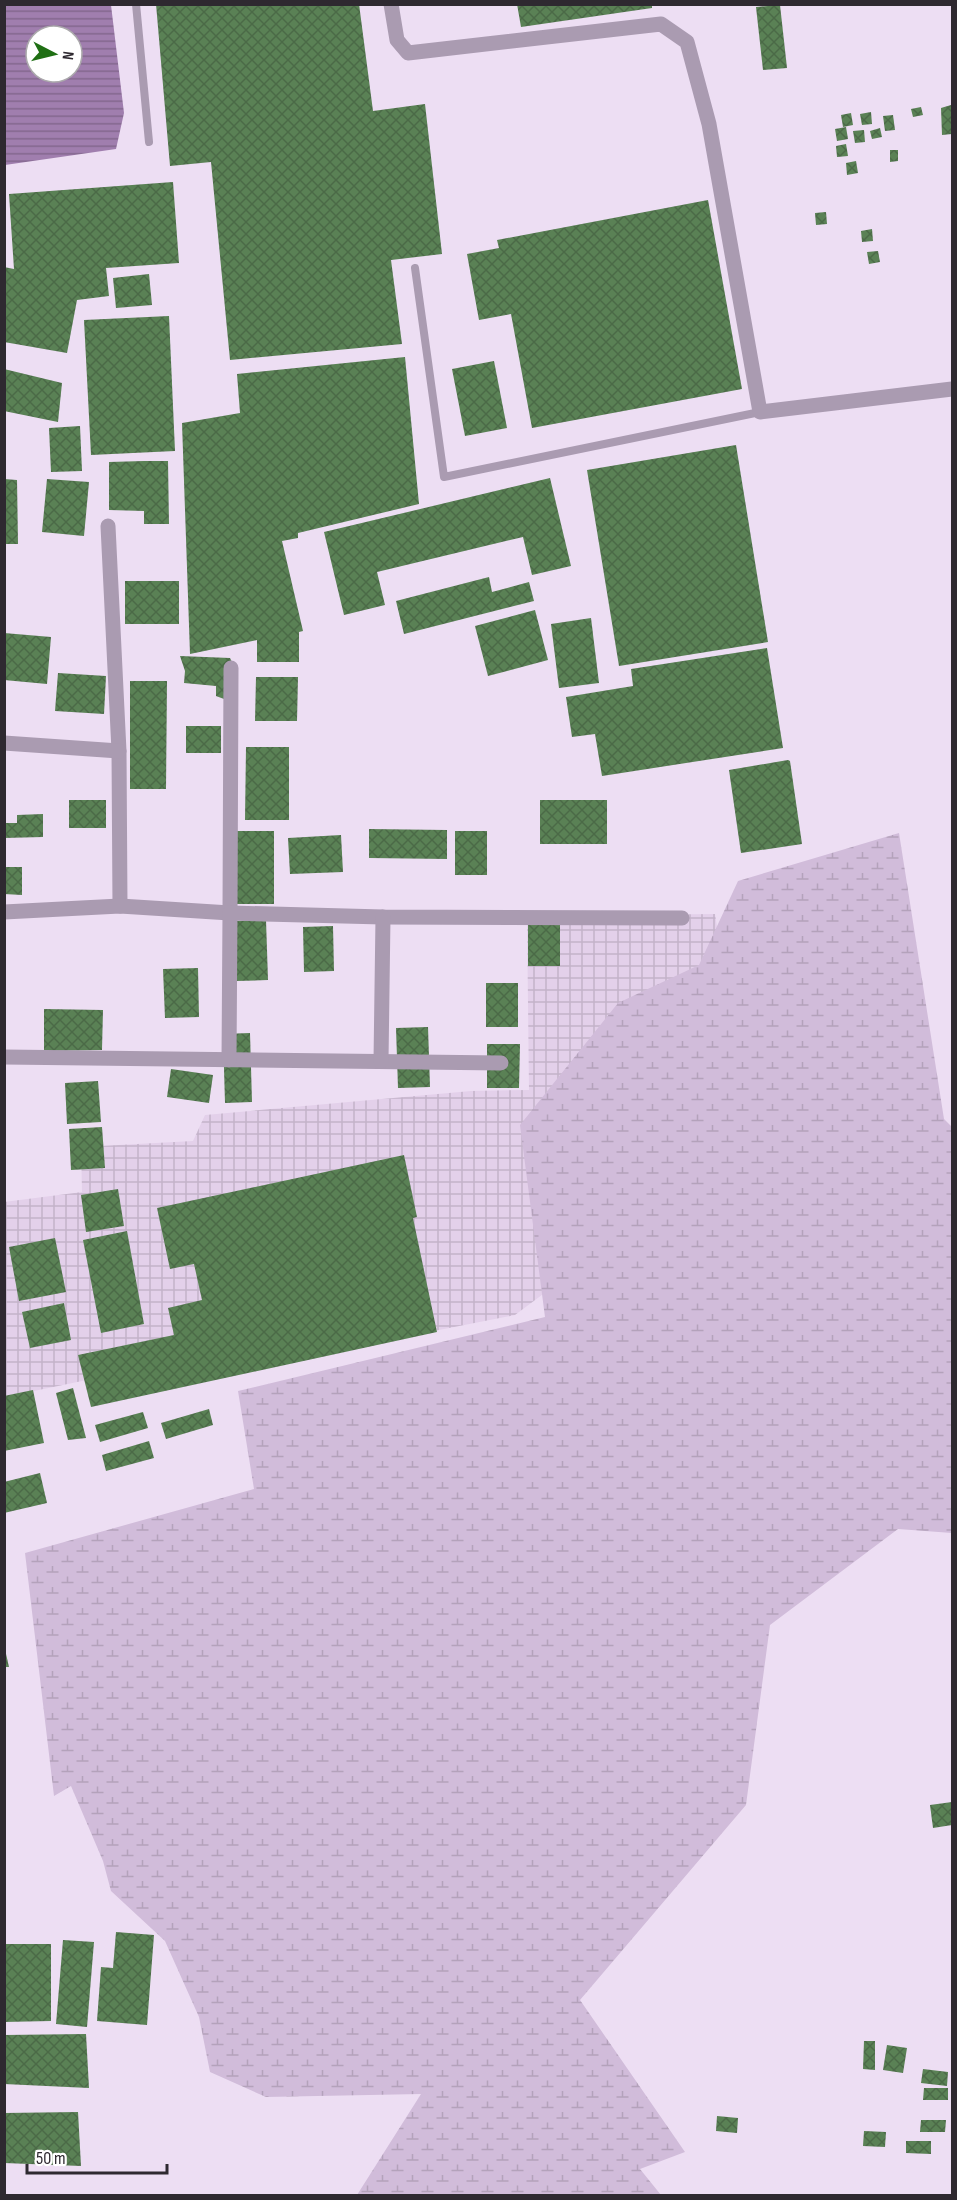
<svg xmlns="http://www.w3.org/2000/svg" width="957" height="2200" font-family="'Sofia Sans Condensed',sans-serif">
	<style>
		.industrial { fill: url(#industrial-grid) }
		.wetland { fill: url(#wetland-marsh) }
		.water { fill: url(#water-rules); fill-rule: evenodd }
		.building { fill: url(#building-cross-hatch) }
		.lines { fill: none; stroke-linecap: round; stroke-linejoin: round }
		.lane { stroke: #aa9bb1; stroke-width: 8 }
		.street { stroke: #aa9bb1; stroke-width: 15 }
	</style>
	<defs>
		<pattern id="industrial-grid" width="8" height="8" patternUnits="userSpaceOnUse" patternTransform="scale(1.5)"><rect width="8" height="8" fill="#e3d0ea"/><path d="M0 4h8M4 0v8" fill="none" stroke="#c3b3c9"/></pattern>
		<pattern id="wetland-marsh" width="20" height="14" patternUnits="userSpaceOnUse" patternTransform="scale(1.5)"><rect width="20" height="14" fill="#d1bcda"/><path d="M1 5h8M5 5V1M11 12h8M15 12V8" fill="none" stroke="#b4a2bb"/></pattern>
		<pattern id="water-rules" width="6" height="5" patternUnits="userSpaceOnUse" patternTransform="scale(1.5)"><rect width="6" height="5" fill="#a07eae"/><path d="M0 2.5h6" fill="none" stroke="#83678e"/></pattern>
		<pattern id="building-cross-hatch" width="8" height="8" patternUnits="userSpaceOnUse" patternTransform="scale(1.5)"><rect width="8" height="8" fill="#5a8155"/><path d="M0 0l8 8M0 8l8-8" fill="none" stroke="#4b6a47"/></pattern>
	</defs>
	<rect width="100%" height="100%" fill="#eddef3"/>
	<path class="industrial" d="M715,914L730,1012L715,1166L515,1315L252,1367L246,1347L5,1397L4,1202L82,1192L81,1147L193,1141L205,1115L471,1091L529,1090L527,916Z"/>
	<path class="wetland" d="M899,833L944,1119L952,1127V1533L898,1529L770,1625L746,1805L580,2000L685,2152L640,2169L661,2195H357L421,2094L266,2097L210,2072L199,2017L165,1941L111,1891L103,1861L71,1786L54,1796L25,1553L254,1489L238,1391L545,1317L520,1125L618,1003L699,965L738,881Z"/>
	<path class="water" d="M4,5H111L124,113L116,149L5,165ZM36,36H72V72H36Z"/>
	<g class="building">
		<path d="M156,4H359L373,111L425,104L442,254L391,260L402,344L230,360L211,162L170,166Z"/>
		<path d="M517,4H652V8L521,27Z"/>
		<path d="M780,5L787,68L763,70L756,7Z"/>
		<path d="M951,105L952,134L942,135L941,108Z"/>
		<path d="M921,107L923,115L913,117L911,109Z"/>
		<path d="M871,112L872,124L862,125L860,114Z"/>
		<path d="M851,113L853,125L843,127L841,115Z"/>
		<path d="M893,115L895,130L885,131L883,116Z"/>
		<path d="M846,127L848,139L837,141L835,129Z"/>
		<path d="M880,128L882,137L872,139L870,131Z"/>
		<path d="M864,130L865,142L855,143L853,131Z"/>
		<path d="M846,144L848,156L837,157L836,146Z"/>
		<path d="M890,150H898V161L890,162Z"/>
		<path d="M856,161L858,173L847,175L846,163Z"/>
		<path d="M173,182L179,263L106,268L109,296L77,300L67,353L4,342V267L14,269L9,194Z"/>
		<path d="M708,200L742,389L532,428L511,314L479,320L467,254L499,248L497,240Z"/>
		<path d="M826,212L827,224L816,225L815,213Z"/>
		<path d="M872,229L873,241L862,242L861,231Z"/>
		<path d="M878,251L880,262L869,264L867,252Z"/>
		<path d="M149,274L152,305L116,308L113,278Z"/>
		<path d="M169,316L175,451L91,455L84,320Z"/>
		<path d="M405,357L419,504L298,533V538L282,541L303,631L299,632V662H257V640L190,654L182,423L240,413L237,374Z"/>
		<path d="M494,361L507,428L465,436L452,369Z"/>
		<path d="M4,369L62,383L58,422L4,411Z"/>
		<path d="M80,426L82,471L51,472L49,428Z"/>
		<path d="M736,445L768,642L619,666L587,470Z"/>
		<path d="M144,461H168L169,524H144V511L109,510V462Z"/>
		<path d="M550,478L571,566L532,575L523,537L377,572L385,605L344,615L324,532Z"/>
		<path d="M4,479L17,480L18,544H4Z"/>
		<path d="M47,479L89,482L84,536L42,532Z"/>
		<path d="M489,577L492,592L529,582L534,601L404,634L396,601Z"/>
		<rect x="125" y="581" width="54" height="43"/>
		<path d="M535,610L548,660L488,676L475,626Z"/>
		<path d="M591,618L599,683L559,688L551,624Z"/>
		<path d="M4,633L51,637L47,684L4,680Z"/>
		<path d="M767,648L783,748L602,776L595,734L572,737L566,697L633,686L631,669Z"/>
		<path d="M180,656L230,658L237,672L224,699L216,696V686L184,683L185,671Z"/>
		<path d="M58,673L106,676L104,714L55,711Z"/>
		<path d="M256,677H298L297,721H255Z"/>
		<path d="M130,681H167L166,789H130Z"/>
		<rect x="186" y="726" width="35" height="27"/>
		<path d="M246,747H289V820H245Z"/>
		<path d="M788,760L790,761L802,844L741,853L729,770Z"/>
		<rect x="69" y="800" width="37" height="28"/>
		<rect x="540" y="800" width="67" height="44"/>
		<path d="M43,814V837L4,838V823H17V815Z"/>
		<path d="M369,829L447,830V859L369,858Z"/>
		<rect x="231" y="831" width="43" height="73"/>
		<rect x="455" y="831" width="32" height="44"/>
		<path d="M341,835L343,872L290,874L288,838Z"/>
		<path d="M4,867H22V895L4,894Z"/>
		<path d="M266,920L268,980L236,981L234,921Z"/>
		<rect x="528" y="922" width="32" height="44"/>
		<path d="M333,926L334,971L304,972L303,927Z"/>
		<path d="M198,968L199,1017L165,1018L163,969Z"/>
		<rect x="486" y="983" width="32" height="44"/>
		<path d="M44,1009L103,1010L102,1050L44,1051Z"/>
		<path d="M428,1027L430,1087L398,1088L396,1028Z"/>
		<path d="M250,1033L252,1102L225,1103L223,1034Z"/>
		<path d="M487,1044H520L519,1088H487Z"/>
		<path d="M171,1069L213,1075L209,1103L167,1097Z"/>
		<path d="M98,1081L101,1122L67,1124L65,1083Z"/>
		<path d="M102,1127L105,1168L71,1170L69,1129Z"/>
		<path d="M404,1155L417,1217L413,1218L437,1332L91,1407L78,1355L174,1335L168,1308L202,1300L194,1264L170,1269L157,1208Z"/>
		<path d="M118,1189L124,1226L86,1232L81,1195Z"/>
		<path d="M127,1231L144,1324L101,1333L83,1240Z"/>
		<path d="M55,1238L66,1292L19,1301L9,1247Z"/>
		<path d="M64,1303L71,1340L30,1348L22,1312Z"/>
		<path d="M73,1388L86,1438L68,1440L56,1393Z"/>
		<path d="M33,1390L44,1443L4,1451V1396Z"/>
		<path d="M209,1409L213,1425L166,1439L161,1423Z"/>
		<path d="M143,1412L148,1428L100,1442L95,1425Z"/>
		<path d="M149,1441L154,1458L106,1471L102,1455Z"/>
		<path d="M40,1473L47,1503L4,1513V1482Z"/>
		<path d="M4,1645L9,1667H4Z"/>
		<path d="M952,1802V1825L933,1828L930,1805Z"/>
		<path d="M116,1932L154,1935L147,2025L97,2021L101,1967L113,1968Z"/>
		<path d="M63,1940L94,1942L87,2027L56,2024Z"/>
		<path d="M4,1944H51V2021L4,2022Z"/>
		<path d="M86,2034L89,2088L4,2084V2035Z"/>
		<path d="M864,2041H875V2070L863,2069Z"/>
		<path d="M887,2045L907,2048L903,2073L883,2070Z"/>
		<path d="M923,2069L948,2072L947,2086L921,2083Z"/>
		<path d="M924,2088H948V2100H923Z"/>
		<path d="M78,2112L81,2166L4,2163V2113Z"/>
		<path d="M717,2116L738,2118L737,2133L716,2131Z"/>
		<path d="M921,2120H946L945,2132H920Z"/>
		<path d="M864,2131L886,2132L885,2147L863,2146Z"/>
		<path d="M906,2141H931V2154L906,2153Z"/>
	</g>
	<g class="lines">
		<g class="lane">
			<path d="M136,4L149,142"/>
			<path d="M415,268L444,477L760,412"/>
		</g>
		<g class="street">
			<path d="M391,4L397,40L408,53L661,24L687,42L709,124L760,412L952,389"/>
			<path d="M108,526L119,751L120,906"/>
			<path d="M4,743L119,751"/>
			<path d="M4,912L120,906L230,913L231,668"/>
			<path d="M4,1057L501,1063"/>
			<path d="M229,1060L230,913L383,917L682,918"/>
			<path d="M381,1061L383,917"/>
		</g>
	</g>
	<rect width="957" height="2200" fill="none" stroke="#2e2930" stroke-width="12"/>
	<g transform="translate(54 54) rotate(97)"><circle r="28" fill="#ffffff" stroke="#aba9ac" stroke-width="1.5"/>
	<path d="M0-4.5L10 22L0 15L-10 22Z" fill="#1f6f14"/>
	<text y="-9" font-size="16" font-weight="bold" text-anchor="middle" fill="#2e2930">N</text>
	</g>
	<path d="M27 2164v9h140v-9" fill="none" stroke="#2e2930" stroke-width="3"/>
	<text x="36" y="2164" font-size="18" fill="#2e2930" stroke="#ffffff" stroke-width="4.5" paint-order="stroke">50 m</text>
</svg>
